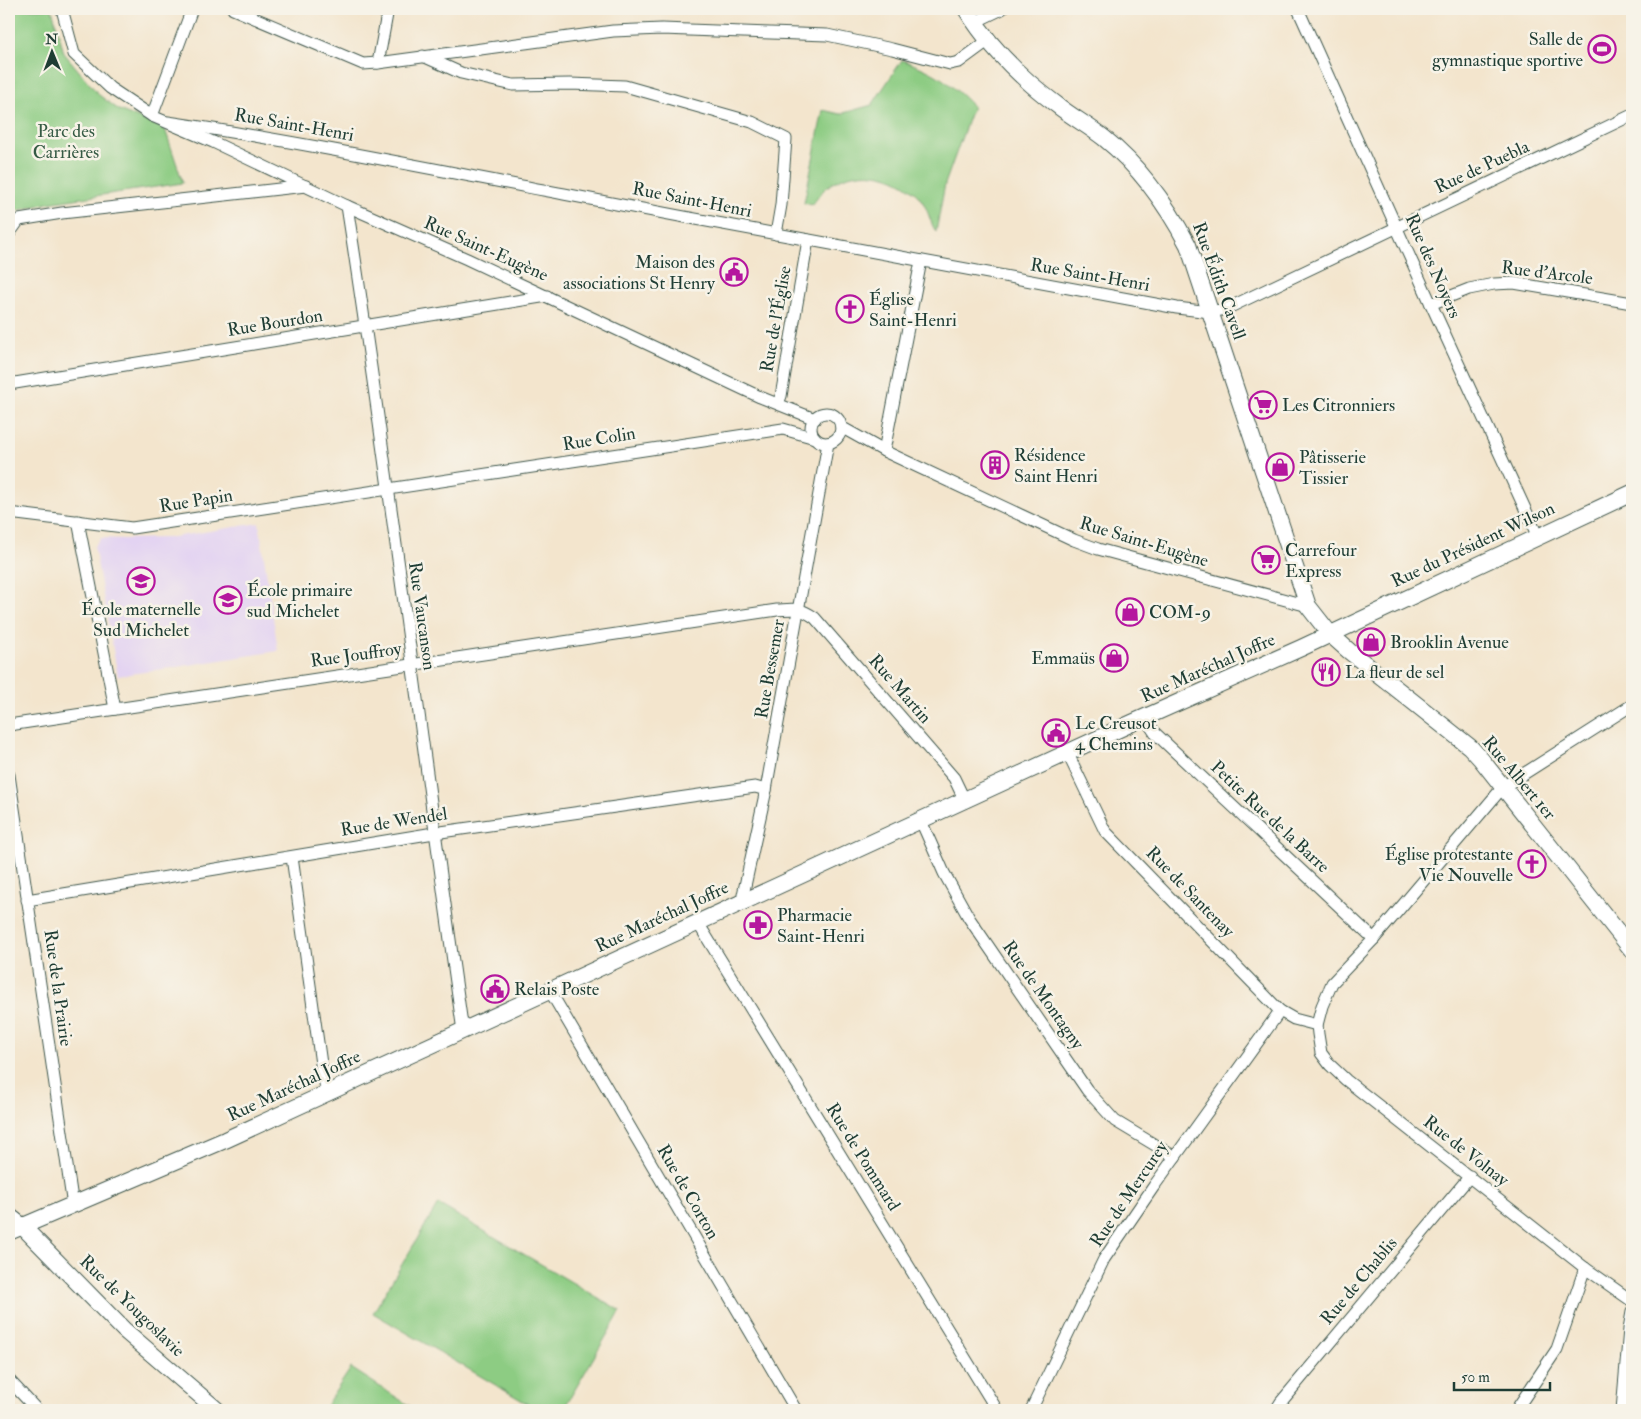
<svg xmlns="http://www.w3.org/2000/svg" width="1641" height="1419" font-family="'IM FELL Double Pica',serif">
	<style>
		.built { fill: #e3d3f2 }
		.park { fill: #8dcc83; stroke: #56845c }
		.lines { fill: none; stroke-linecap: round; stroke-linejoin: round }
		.street-casing { stroke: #3f564b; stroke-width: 13 }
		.secondary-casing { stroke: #3f564b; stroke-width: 18 }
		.street { stroke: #fff; stroke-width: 11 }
		.secondary { stroke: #fff; stroke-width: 16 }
		.labels { text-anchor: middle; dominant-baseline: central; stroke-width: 5; stroke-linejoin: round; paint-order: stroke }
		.poi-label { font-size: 18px; fill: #1f3d34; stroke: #f7f3e8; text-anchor: start }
		.street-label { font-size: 18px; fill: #1f3d34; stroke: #f7f3e8 }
		.park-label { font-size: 18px; fill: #355a44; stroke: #f7f3e8 }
	</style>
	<rect width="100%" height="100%" fill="#f7f3e8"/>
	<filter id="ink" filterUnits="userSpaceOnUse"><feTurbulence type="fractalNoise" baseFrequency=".02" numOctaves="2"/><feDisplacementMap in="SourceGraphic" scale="10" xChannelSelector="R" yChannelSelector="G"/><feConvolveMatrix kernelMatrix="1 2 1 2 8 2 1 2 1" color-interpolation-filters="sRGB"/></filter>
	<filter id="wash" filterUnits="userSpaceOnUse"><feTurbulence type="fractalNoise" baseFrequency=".0096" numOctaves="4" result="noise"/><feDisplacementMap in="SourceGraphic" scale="20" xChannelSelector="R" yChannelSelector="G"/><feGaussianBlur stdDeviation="1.12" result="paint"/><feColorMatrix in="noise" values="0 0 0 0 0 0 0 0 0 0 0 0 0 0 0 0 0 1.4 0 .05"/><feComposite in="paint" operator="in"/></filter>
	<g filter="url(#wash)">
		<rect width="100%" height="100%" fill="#f3e5cd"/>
		<path class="built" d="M259,523L278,651L118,676L94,546L101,538L124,539L167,538Z"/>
		<g class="park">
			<path d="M9,9H52L64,53L99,95L119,110L165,129L183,183L48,203L9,213Z"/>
			<path d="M902,60C936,72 948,81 973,106L945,184L936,232C929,221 929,209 919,197C896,171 855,165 827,187C821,192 817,199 812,205L804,203L823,110L840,114L872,105Z"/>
			<path d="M438,1204L621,1311L563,1410H538L373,1313Z"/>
			<path d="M351,1368L416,1410H323Z"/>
		</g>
	</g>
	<g filter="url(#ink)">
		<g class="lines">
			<g class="street-casing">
				<g id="street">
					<path d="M62,9L74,54L110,88L152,116L213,142L347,206L467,259L760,397L815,419"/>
					<path d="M233,9L363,64L378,63L613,31L662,29L827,35L892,49L950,64L959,62L989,40"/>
					<path d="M1298,9L1431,304L1538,537"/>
					<path d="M975,22L1002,9"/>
					<path d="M423,56L461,73L513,85L570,84L625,86L752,122L786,139L781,205L776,234"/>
					<path d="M378,63L388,9"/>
					<path d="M152,116L192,9"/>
					<path d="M168,122C301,142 432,169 564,194C768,233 972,271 1177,308L1210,312L1226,309L1632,115"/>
					<path d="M347,206C390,481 423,756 463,1031"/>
					<path d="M9,234L19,220L62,213L306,186"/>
					<path d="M1431,304L1469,289L1494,284L1514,283L1632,303"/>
					<path d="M9,384L547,296"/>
					<path d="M778,403L781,396L808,240"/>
					<circle cx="826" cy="428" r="15"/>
					<path d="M841,427L884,451L1074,540L1098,549L1308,606"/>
					<path d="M884,451L921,261"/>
					<path d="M9,513L132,528L783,429L815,438"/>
					<path d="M78,521L115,709"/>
					<path d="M1632,705L1503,787L1374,939L1332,983L1322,1006L1317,1025L1318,1034L1321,1053L1330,1065L1346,1080L1585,1268L1632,1301"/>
					<path d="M1145,718L1155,733L1374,939"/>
					<path d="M9,725L777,610C795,609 800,607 815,618L954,778L965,801"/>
					<path d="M1068,754L1105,831L1280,1011L1294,1019L1317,1025"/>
					<path d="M9,775L73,1206"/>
					<path d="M921,821L944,873L969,918L1087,1090L1115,1121L1175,1157"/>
					<path d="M292,857L322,1071L327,1092"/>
					<path d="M27,900L434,833L755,787L766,790"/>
					<path d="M746,901L743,895L766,790L828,443"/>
					<path d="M698,923L997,1410"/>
					<path d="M550,991L796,1410"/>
					<path d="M9,1380L37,1410"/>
					<path d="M1031,1410L1104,1259L1154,1186L1280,1011"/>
					<path d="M1276,1410L1281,1402L1470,1176"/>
					<path d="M1516,1410L1557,1349L1585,1268"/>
					<path d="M1622,1410L1629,1329L1632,1312"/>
				</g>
			</g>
			<g class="secondary-casing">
				<g id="secondary">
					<path d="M966,9C989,46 1022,79 1057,105C1072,117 1089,126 1104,138C1140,167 1167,205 1188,245L1308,606L1330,634L1349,651L1470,747L1480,758L1632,950"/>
					<path d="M9,1216L22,1226L124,1330L217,1410"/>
					<path d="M9,1232L225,1140L1132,723L1301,648L1632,493"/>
				</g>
			</g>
			<use href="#street" class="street"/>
			<use href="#secondary" class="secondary"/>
		</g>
	</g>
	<defs>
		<g id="stadium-ring" transform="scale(1.4375)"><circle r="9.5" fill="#f7f3e8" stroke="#b5179e" stroke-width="1.5"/><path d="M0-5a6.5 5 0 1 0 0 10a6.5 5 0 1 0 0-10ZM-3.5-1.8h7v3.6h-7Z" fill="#b5179e"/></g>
		<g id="civic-ring" transform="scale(1.4375)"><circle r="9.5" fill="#f7f3e8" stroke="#b5179e" stroke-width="1.5"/><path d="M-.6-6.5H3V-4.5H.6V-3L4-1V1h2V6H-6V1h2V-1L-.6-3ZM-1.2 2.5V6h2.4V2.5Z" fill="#b5179e"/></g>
		<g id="church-ring" transform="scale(1.4375)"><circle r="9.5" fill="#f7f3e8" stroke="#b5179e" stroke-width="1.5"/><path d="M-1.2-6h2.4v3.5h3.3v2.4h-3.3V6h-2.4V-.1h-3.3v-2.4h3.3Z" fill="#b5179e"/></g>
		<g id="supermarket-ring" transform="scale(1.4375)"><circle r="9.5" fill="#f7f3e8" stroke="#b5179e" stroke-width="1.5"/><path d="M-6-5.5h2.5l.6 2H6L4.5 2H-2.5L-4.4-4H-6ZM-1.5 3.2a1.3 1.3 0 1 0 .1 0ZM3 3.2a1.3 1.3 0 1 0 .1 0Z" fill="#b5179e"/></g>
		<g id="building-ring" transform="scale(1.4375)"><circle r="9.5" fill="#f7f3e8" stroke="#b5179e" stroke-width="1.5"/><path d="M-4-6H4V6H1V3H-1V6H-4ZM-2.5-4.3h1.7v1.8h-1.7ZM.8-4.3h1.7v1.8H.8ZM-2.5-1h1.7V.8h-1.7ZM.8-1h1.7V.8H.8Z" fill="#b5179e"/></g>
		<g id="shop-ring" transform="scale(1.4375)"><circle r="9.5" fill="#f7f3e8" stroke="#b5179e" stroke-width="1.5"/><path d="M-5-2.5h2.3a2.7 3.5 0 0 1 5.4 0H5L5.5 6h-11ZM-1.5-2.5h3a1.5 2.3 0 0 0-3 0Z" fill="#b5179e"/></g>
		<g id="school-ring" transform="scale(1.4375)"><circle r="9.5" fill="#f7f3e8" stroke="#b5179e" stroke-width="1.5"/><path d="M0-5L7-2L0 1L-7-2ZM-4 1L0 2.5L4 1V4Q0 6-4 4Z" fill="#b5179e"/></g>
		<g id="restaurant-ring" transform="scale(1.4375)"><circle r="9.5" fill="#f7f3e8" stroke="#b5179e" stroke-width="1.5"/><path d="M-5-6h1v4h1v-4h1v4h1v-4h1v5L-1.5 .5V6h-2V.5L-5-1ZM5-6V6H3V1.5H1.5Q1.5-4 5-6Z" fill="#b5179e"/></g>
		<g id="pharmacy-ring" transform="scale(1.4375)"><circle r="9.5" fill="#f7f3e8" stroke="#b5179e" stroke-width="1.5"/><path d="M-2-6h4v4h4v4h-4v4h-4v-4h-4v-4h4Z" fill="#b5179e"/></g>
	</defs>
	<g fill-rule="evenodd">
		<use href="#stadium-ring" x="1602" y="49"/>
		<use href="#civic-ring" x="734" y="272"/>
		<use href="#church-ring" x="850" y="309"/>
		<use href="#supermarket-ring" x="1263" y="405"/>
		<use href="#building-ring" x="995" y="465"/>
		<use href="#shop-ring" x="1280" y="467"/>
		<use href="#supermarket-ring" x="1266" y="560"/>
		<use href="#school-ring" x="141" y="581"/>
		<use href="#school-ring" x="228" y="600"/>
		<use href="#shop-ring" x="1130" y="612"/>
		<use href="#shop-ring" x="1371" y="642"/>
		<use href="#shop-ring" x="1114" y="658"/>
		<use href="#restaurant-ring" x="1326" y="672"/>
		<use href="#civic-ring" x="1056" y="733"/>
		<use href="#church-ring" x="1532" y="864"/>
		<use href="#pharmacy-ring" x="758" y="925"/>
		<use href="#civic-ring" x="495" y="989"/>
	</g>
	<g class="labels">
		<g class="poi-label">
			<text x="1583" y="39" text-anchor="end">Salle de<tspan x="1583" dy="21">gymnastique sportive</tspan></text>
			<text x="715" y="262" text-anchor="end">Maison des<tspan x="715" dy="21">associations St Henry</tspan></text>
			<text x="869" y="299">Église<tspan x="869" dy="21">Saint-Henri</tspan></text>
			<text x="1282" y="405">Les Citronniers</text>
			<text x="1014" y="455">Résidence<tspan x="1014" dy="21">Saint Henri</tspan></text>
			<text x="1299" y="457">Pâtisserie<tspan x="1299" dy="21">Tissier</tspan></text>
			<text x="1285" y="550">Carrefour<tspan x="1285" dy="21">Express</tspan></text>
			<text x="247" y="590">École primaire<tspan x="247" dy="21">sud Michelet</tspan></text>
			<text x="141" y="609" text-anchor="middle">École maternelle<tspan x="141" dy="21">Sud Michelet</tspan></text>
			<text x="1149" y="612">COM-9</text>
			<text x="1390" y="642">Brooklin Avenue</text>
			<text x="1095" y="658" text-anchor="end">Emmaüs</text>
			<text x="1345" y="672">La fleur de sel</text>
			<text x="1075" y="723">Le Creusot<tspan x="1075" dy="21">4 Chemins</tspan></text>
			<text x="1513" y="854" text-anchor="end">Église protestante<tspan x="1513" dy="21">Vie Nouvelle</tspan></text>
			<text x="777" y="915">Pharmacie<tspan x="777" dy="21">Saint-Henri</tspan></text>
			<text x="514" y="989">Relais Poste</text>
		</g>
		<g class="street-label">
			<text transform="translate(294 125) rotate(10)">Rue Saint-Henri</text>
			<text transform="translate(1482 167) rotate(-25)">Rue de Puebla</text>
			<text transform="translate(692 200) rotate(11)">Rue Saint-Henri</text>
			<text transform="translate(486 249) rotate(24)">Rue Saint-Eugène</text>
			<text transform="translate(1433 266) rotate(66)">Rue des Noyers</text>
			<text transform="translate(1547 273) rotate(7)">Rue d'Arcole</text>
			<text transform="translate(1090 275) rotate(10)">Rue Saint-Henri</text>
			<text transform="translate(1219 281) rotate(70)">Rue Édith Cavell</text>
			<text transform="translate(776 319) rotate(-80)">Rue de l'Église</text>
			<text transform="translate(275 323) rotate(-9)">Rue Bourdon</text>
			<text transform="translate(599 439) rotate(-9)">Rue Colin</text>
			<text transform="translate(196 501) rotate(-9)">Rue Papin</text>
			<text transform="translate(1144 542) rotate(17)">Rue Saint-Eugène</text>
			<text transform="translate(1473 545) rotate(-25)">Rue du Président Wilson</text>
			<text transform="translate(422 616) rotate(82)">Rue Vaucanson</text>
			<text transform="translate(356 655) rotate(-8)">Rue Jouffroy</text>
			<text transform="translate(1208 668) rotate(-24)">Rue Maréchal Joffre</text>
			<text transform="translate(770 669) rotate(-80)">Rue Bessemer</text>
			<text transform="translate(900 689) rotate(49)">Rue Martin</text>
			<text transform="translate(1519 778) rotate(50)">Rue Albert 1er</text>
			<text transform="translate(1270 817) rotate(43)">Petite Rue de la Barre</text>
			<text transform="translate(394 822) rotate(-9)">Rue de Wendel</text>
			<text transform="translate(1190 892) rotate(46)">Rue de Santenay</text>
			<text transform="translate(662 917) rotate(-25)">Rue Maréchal Joffre</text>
			<text transform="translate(58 988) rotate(82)">Rue de la Prairie</text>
			<text transform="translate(1043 995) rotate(55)">Rue de Montagny</text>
			<text transform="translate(294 1086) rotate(-25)">Rue Maréchal Joffre</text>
			<text transform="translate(1466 1151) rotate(38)">Rue de Volnay</text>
			<text transform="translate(863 1157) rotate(58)">Rue de Pommard</text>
			<text transform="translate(688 1192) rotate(60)">Rue de Corton</text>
			<text transform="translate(1129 1194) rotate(-56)">Rue de Mercurey</text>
			<text transform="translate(1359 1281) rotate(-50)">Rue de Chablis</text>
			<text transform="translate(132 1306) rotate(44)">Rue de Yougoslavie</text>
		</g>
		<g class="park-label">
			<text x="66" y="131">Parc des<tspan x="66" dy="21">Carrières</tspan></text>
		</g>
	</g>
	<rect width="1641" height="1419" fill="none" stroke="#f7f3e8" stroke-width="30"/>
	<g transform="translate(52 52) rotate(359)" stroke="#f7f3e8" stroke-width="4" paint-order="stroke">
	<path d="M0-4L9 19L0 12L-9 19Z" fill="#1f3d34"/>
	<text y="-8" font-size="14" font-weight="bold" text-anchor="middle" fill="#1f3d34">N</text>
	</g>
	<path d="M1454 1382v8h96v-8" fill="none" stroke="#1f3d34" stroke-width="2.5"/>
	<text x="1461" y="1382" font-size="15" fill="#1f3d34" stroke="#f7f3e8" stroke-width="4" paint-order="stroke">50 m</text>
</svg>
